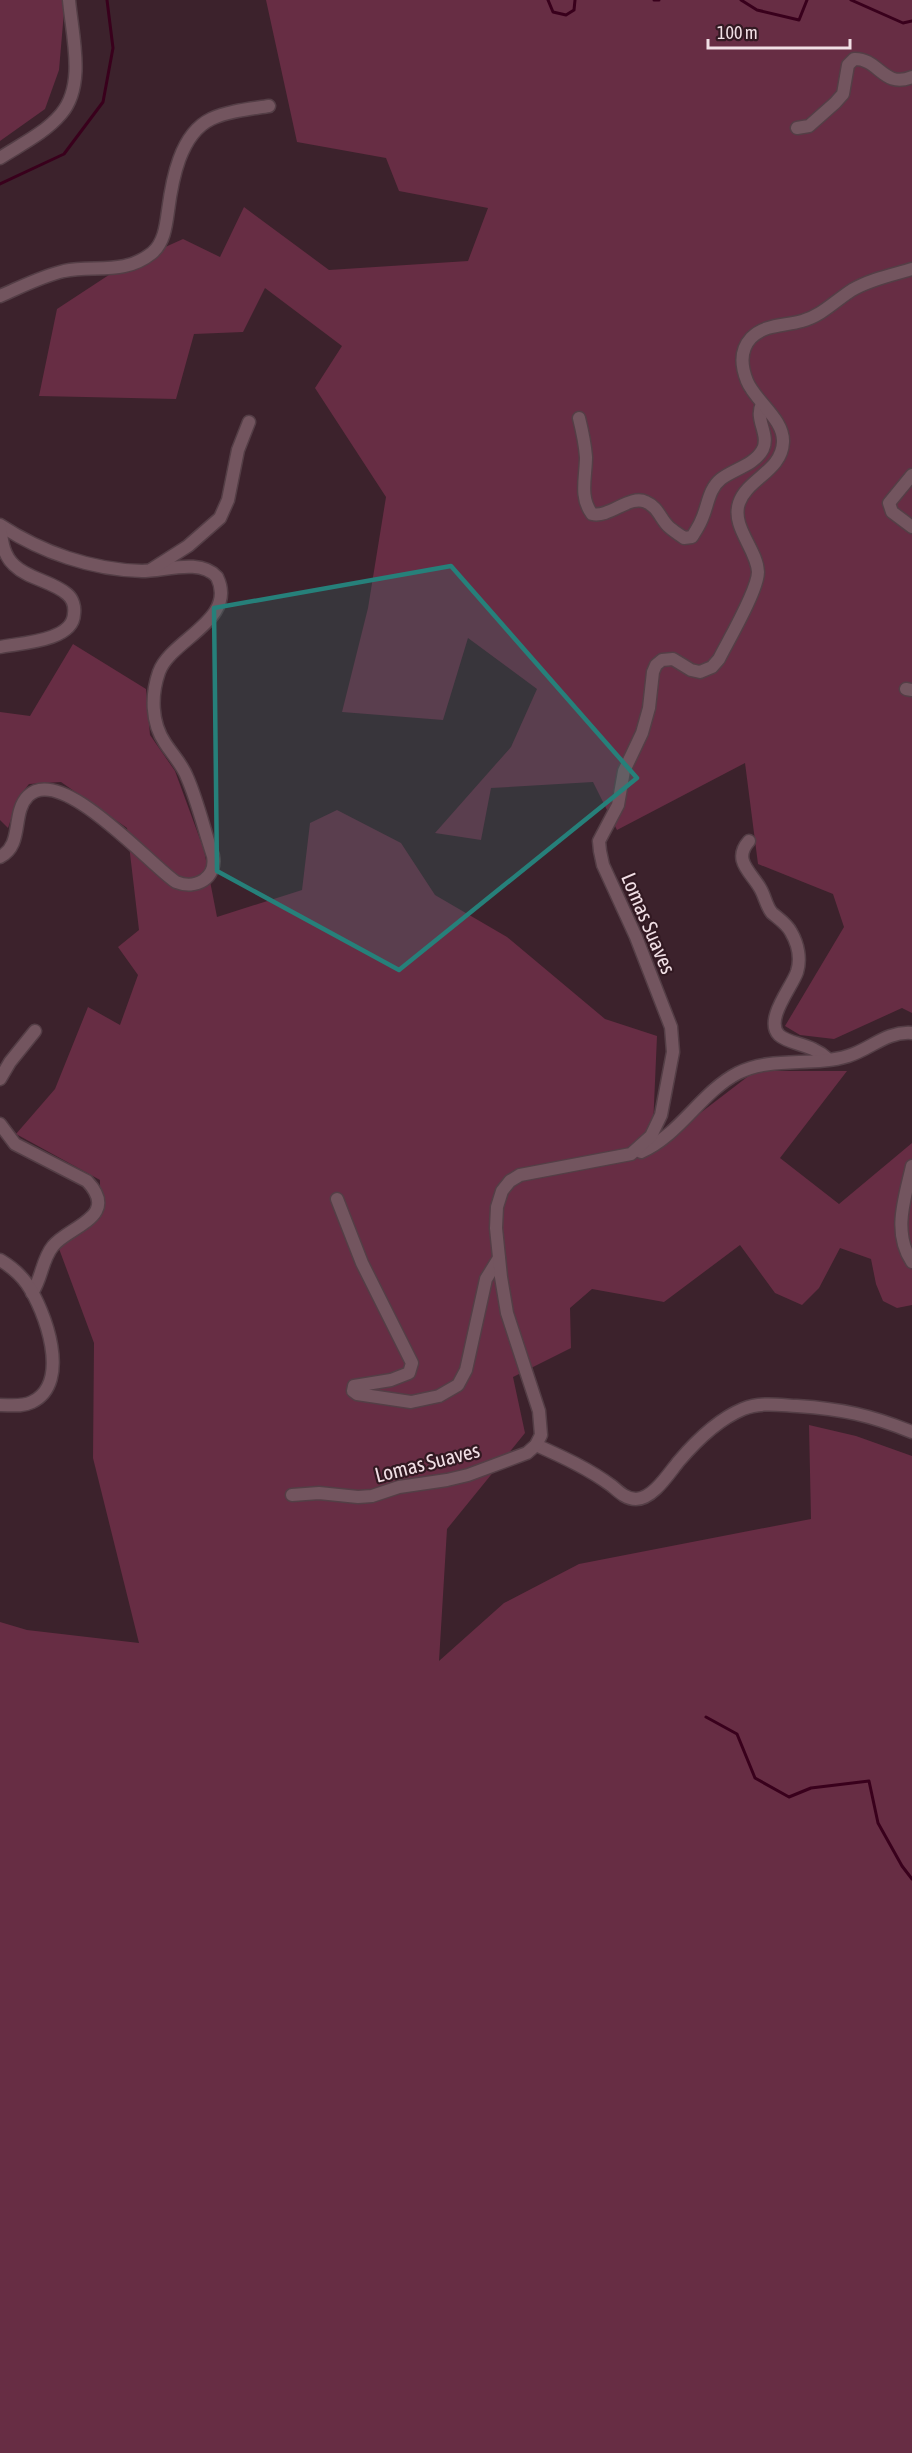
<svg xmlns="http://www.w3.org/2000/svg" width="912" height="2453" font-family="'Asap Condensed',sans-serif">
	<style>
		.green { fill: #672d44 }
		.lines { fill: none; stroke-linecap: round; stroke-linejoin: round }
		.stream { stroke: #39001c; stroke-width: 3 }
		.minor-casing { stroke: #543e46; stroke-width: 15 }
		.minor { stroke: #73555f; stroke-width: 12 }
		.marked { fill: #26807a; fill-opacity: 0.2; stroke: #26807a; stroke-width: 4.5; stroke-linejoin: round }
		.labels { text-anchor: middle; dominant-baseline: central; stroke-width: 4.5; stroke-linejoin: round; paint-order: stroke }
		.street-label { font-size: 21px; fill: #f1dfe5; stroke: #321922 }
	</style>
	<rect width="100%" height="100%" fill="#3c222c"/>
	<g class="green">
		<path d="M0,0H65L59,70L45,109L0,141Z"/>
		<path d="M266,0H912V1013L902,1008L834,1039L800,1035L785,1026L844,927L833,894L758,864L745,763L617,830L593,782L491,788L481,840L435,833L511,747L537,689L468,638L443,720L342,712L368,608L386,497L315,388L342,346L265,288L243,332L194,334L176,399L39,396L57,309L121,267L183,239L220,257L244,207L329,270L468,261L488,208L399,191L386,158L297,142Z"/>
		<path d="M73,644L146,689L150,735L175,771L204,850L217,917L302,890L310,823L337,810L401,843L435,895L507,937L605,1019L657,1036L652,1150L755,1071H847L780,1158L839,1204L912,1143V1305L897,1308L883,1301L876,1284L871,1259L840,1248L819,1288L802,1305L775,1293L740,1245L664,1302L592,1289L570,1308L571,1348L513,1377L525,1433L447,1529L439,1661L504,1603L579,1564L811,1519L809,1425L856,1436L912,1456V2453H0V1622L27,1630L139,1643L93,1458L94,1343L58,1246L100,1218V1180L16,1134L55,1089L88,1007L120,1025L138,975L118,947L139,930L127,828L61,782L29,784L18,798L8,828L0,820V712L30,716Z"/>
	</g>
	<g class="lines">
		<g class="stream">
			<path d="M548,0L553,12L566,15L574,10L575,0"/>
			<path d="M654,0H659"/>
			<path d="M741,0L757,10L799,20L807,0"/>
			<path d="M851,0L903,23L912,21"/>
			<path d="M0,184L64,154L103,102L113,48L107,0"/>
			<path d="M706,1717L737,1734L755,1778L789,1797L811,1788L869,1781L878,1823L902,1866L912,1879"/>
		</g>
		<g class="minor-casing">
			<g id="minor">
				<path d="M797,128L809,126L835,103L843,94L848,65L854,59C879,58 883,89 912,77"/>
				<path d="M0,158C20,145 45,133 61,114C86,85 72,35 69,0"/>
				<path d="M0,296C21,287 42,276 64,271C95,265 125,275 152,253C164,243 166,226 168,211C172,180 180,134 211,119C228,111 250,109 269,106"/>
				<path d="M579,418C582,430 585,444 586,457C586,477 579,497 592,514C610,518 630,494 646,502C658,507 660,518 668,526C673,531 679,534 684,538L692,537C695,532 699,526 701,521C708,507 708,489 721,479C734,469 755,465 763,449C770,434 754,419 762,404"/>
				<path d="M912,475L889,503L892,512L912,527"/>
				<path d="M0,525C41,552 92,570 142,571C165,571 200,558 217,577C238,620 171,639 159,672C151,695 151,722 165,743C172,754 182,764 187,777C198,802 204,830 213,856C217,878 196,890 176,882C150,865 61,763 28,796C11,813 24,845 0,857"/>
				<path d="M0,527C2,541 3,555 14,565C28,579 52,581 67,594C73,599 75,607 74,614C73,641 21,643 0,647"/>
				<path d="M152,569L188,546L220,518L228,500L238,450L249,422"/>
				<path d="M906,689L912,690"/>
				<path d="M749,841C732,860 751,872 760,888C765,896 766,906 772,913C779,919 787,924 791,932C798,944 801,959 797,972C792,987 764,1020 779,1035C790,1045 811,1043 828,1059"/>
				<path d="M0,1079L10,1062L35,1031"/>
				<path d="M0,1124L15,1144L87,1181C121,1217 69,1226 53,1246C42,1259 42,1278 32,1293"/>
				<path d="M641,1152C680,1135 701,1092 738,1073C772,1056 813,1067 848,1056C871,1049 886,1031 912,1033"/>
				<path d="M912,1166C905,1198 892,1232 912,1262"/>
				<path d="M337,1199L362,1263L412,1363L409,1373L391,1380L354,1386L353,1391L357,1394L411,1402L439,1396L458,1385L466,1370L486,1279L499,1258"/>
				<path d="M0,1260C10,1266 20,1274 27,1284C45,1310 72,1383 32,1402C22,1407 11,1405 0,1405"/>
				<path d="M536,1445C563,1457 589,1469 612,1486C619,1492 626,1499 636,1499C653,1499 669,1473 679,1461C696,1441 719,1419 743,1409C760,1402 778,1405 797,1406C842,1409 870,1415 912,1432"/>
				<path d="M292,1495L319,1493L358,1497L372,1496L399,1487L447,1480L468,1475L527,1453L536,1445L541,1435L539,1411L507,1313L501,1277L496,1228L497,1207L502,1191L510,1181L520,1175L631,1154L651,1136L661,1115L673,1052L671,1027L636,937L603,865L600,851L599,841L618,805L624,771L642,733L649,708L653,672L656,665L662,660L673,659L691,670L700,672L712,667L719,659C728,641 758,590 758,572C757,549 731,527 739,503C747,479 782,471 783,442C784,419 755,401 747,381C741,366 740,350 751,338C765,324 784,326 802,321C821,316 835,301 852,290C871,279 892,275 912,269"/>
			</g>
		</g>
		<use href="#minor" class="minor"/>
	</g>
	<path class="marked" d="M451,566L637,778L399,970L217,871L214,608Z"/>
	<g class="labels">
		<g class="street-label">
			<text transform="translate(649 923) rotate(67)">Lomas Suaves</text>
			<text transform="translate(427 1462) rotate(-14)">Lomas Suaves</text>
		</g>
	</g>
	<path d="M708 39v9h142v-9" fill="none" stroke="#f1dfe5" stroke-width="3"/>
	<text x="717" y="39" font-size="18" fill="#f1dfe5" stroke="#321922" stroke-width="4.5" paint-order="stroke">100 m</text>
</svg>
